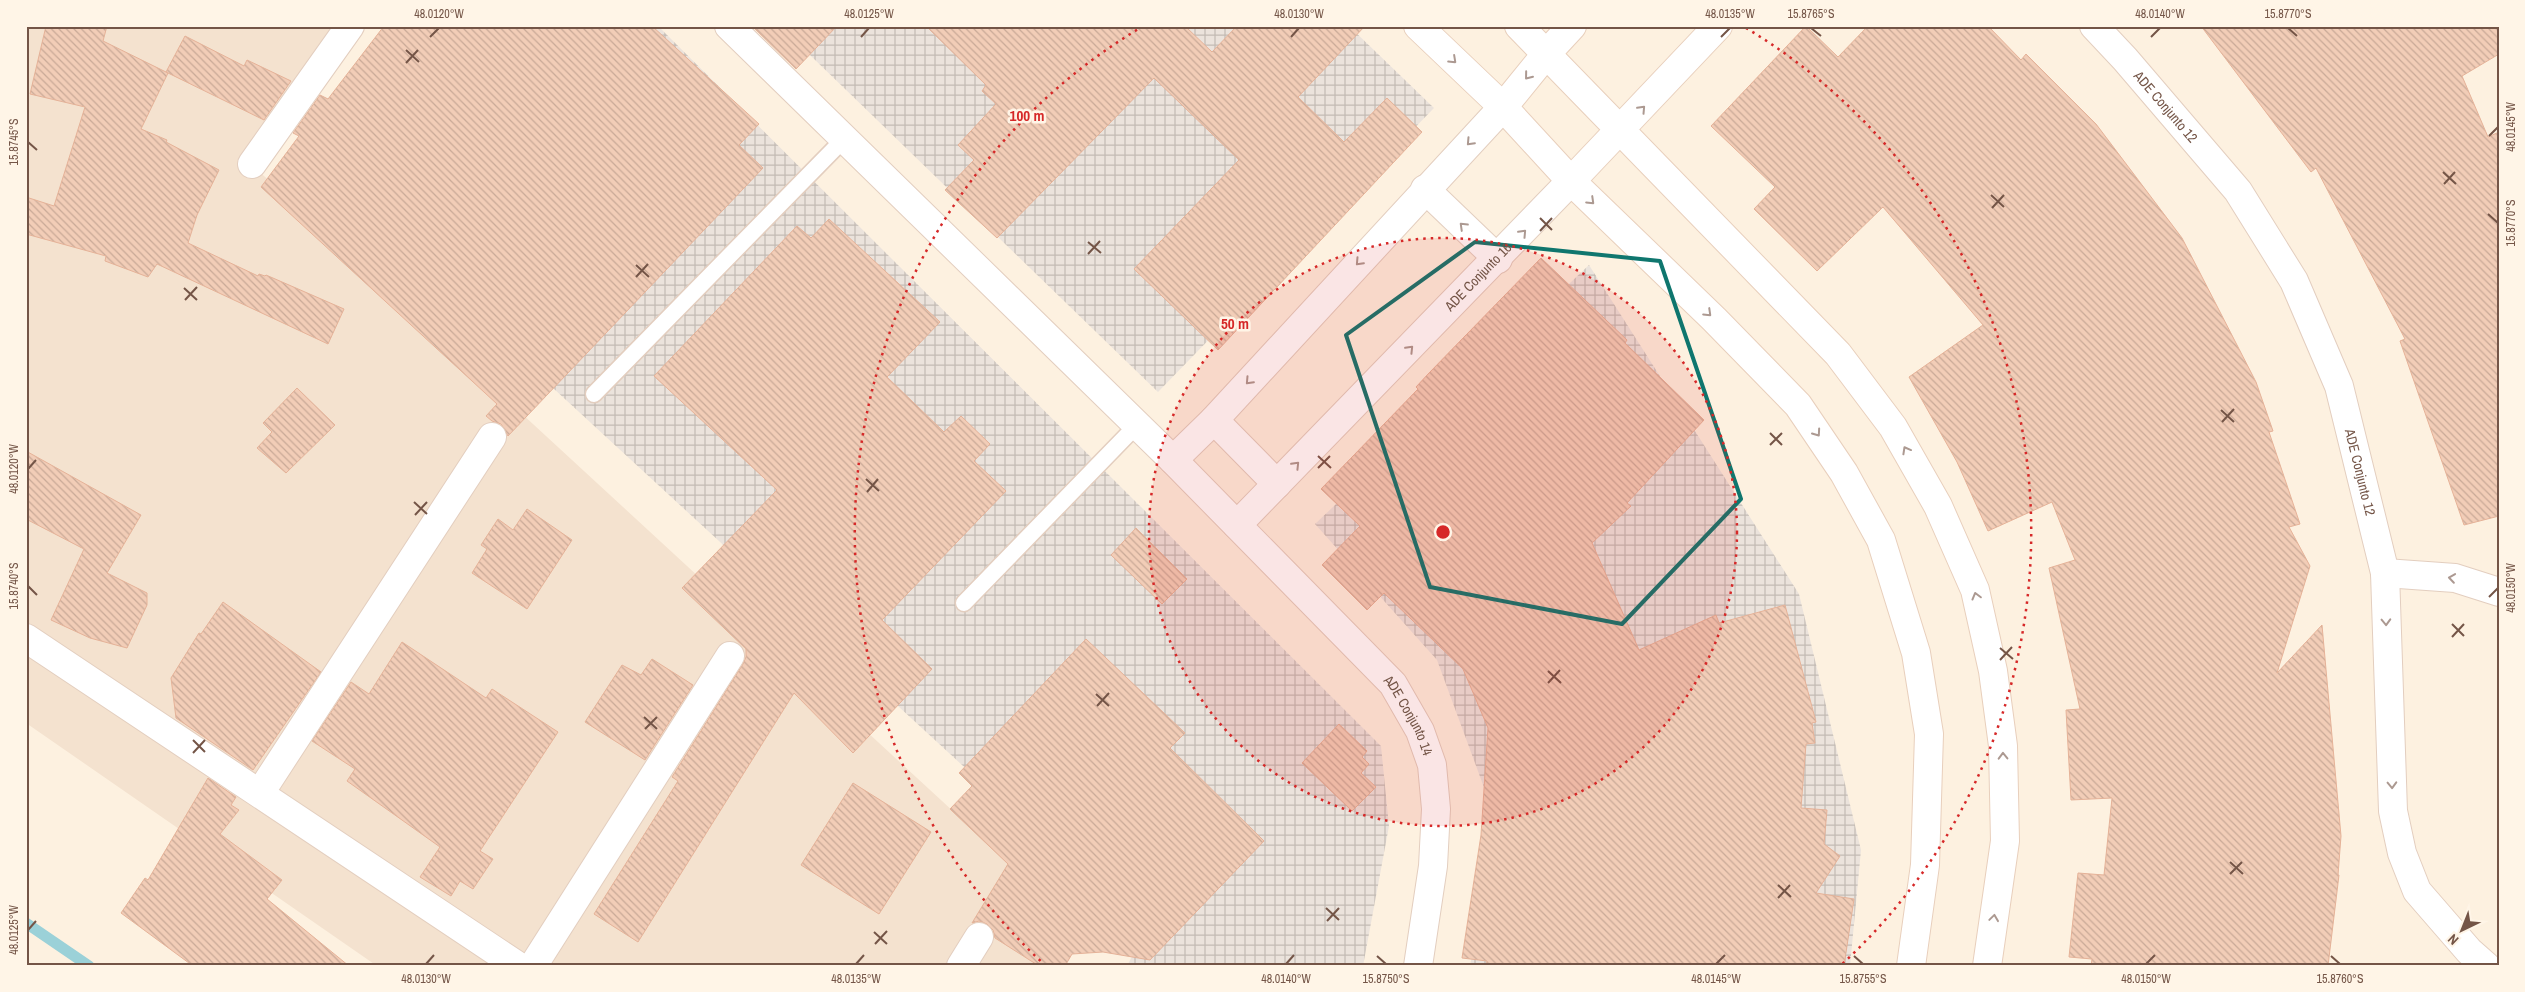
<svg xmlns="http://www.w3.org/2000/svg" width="2525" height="992" font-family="'Archivo Narrow',sans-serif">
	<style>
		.residential { fill: #f4e2cf }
		.industrial { fill: url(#industrial-grid) }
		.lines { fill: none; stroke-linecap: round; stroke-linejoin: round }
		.stream { stroke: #9bd1d8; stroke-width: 11 }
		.building { fill: url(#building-back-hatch); stroke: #e5b298 }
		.lane-casing { stroke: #e3cebf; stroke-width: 19 }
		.street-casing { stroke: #e3cebf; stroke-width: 30 }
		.secondary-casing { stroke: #e8cfbc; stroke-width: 30 }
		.lane { stroke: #fff; stroke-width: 16 }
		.street { stroke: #fff; stroke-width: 28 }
		.secondary { stroke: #fff; stroke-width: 28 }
		.oneway { stroke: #ac9991 }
		.marked { fill: none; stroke: #0f766e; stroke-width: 4; stroke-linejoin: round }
		.ticks { fill: none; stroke: #745547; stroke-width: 2 }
		.ring { fill: none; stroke: #d62828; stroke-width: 2.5; stroke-dasharray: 2.5 5 }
		.labels { text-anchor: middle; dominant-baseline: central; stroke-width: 5; stroke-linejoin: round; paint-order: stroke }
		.street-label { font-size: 14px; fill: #745547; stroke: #fff5e7 }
		.centre { fill: #d62828; stroke: #fff5e7; stroke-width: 2.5 }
		.ring-label { font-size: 15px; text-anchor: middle; font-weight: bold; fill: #d62828; stroke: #fff5e7; stroke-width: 5; stroke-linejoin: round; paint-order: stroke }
		.neatline { fill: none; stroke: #745547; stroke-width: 2 }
		.ticks-label { font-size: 12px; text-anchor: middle; fill: #745547 }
	</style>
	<defs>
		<pattern id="industrial-grid" width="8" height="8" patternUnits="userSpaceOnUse" patternTransform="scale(1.25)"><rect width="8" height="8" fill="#ebe3dc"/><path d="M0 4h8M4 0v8" fill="none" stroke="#c3bbb4"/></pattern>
		<pattern id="building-back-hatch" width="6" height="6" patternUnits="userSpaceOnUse" patternTransform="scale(1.25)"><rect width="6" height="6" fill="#f2cdb7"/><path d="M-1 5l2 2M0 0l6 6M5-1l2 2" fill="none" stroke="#c9a997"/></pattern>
	</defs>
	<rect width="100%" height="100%" fill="#fdf1e0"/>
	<path class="residential" d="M26,26H366L252,165L1070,919L1049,966H377L26,723Z"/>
	<g class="industrial">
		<path d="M393,26H658L1381,746L1389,826L1363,966H1127L1141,939L1115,906L299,154Z"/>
		<path d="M780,26H1349L1434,108L1158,392Z"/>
		<path d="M1589,265L1799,594L1861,850L1850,966H1470L1496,820L1437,660L1315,524Z"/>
	</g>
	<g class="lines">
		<path class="stream" d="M26,923L89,966"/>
	</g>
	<g class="building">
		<path d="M46,26H107L103,41L168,73L141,129L167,140L166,142L219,170L197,215L188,243L258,276L259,274L265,276L266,275L344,309L328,344L157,264L148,277L105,261L106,256L26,234V197L54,206L85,107L30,94Z"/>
		<path d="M384,26H652L759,124L739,145L763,168L508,436L501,424L492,421L486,416L497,404L261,187L299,136L293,133L320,95L328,99Z"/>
		<path d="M752,26H837L796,69Z"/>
		<path d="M926,26H1185L1212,52L1237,26H1365L1298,97L1344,142L1387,98L1422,132L1218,350L1134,269L1239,160L1154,78L997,238L945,190L974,160L958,145L996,104L982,91L986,85Z"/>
		<path d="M1806,26L1838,57L1868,26H1988L2021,60L2026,54L2096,124L2182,238L2256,382L2273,431L2269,432L2300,524L2289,527L2310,566L2277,673L2322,625L2341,836L2338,875H2339L2328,966H2091L2092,959L2069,957L2078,873L2104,875L2112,798L2071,800L2066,710L2080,709L2049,568L2075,560L2052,502L1988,531L1957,462L1909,377L1983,325L1883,207L1817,271L1754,209L1775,187L1711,126Z"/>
		<path d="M2201,26H2499V54L2462,76L2488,137L2499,132V516L2464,525L2400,341L2405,339L2316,168L2311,172Z"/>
		<path d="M185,36L244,66L247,60L291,81L264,120L166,72Z"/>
		<path d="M829,219L940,322L887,377L944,432L961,416L990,444L974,461L1006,491L882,620L932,669L853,753L794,693L638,942L594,914L678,781L672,777L743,664L746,657V649L682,588L777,490L654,376L797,226L811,238Z"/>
		<path d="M1541,258L1627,340L1625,343L1704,420L1627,503L1631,506L1592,543L1639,650L1716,615L1719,623L1785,605L1816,722L1812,723L1815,743L1806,744L1801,808L1827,810L1824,844L1840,856L1816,893L1854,899L1844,966H1486L1487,961L1462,958L1481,835L1488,728L1463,669L1384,593L1367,610L1322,565L1360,526L1321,489L1418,389L1416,387L1429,373Z"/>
		<path d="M297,388L335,425L286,473L257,448L272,432L263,423Z"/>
		<path d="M26,451L141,515L107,573L147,593V605L127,648L90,638L51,620L84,549L26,519Z"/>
		<path d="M527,509L572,540L527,609L472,573L487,549L481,545L498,519L513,530Z"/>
		<path d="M1136,528L1187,579L1162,604L1111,555Z"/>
		<path d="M223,602L321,672L253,770L176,718L171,678L199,633L201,634Z"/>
		<path d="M1086,639L1185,733L1170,748L1264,841L1150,960L1103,952L1072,954L1065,966H1039L995,938L993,930L987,924L979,921L972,923L1008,864L950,809L972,786L959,773Z"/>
		<path d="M402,642L486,698L492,689L558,732L480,851L493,859L473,889L460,881L451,896L420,877L440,847L347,781L355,769L312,741L351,682L369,694Z"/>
		<path d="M652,659L693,685L645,760L585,722L622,665L641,675Z"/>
		<path d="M1339,724L1367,751L1362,757L1369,764L1361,773L1376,787L1352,811L1302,763Z"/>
		<path d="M208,778L236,797L231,805L239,810L220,834L282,880L267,899L349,966H193L121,913L145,878L148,880Z"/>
		<path d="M853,783L931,832L879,914L801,865Z"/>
	</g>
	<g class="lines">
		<g class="lane-casing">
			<g id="lane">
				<path d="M594,394L844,139"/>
				<path d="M964,603L1137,425"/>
			</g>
		</g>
		<g class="street-casing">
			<g id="street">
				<path id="s1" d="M729,26L1173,460L1393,684L1420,731L1432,765L1436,809L1433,866L1418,966"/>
				<path id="s2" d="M2094,26L2125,59L2238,191L2294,281L2339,386L2385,573L2393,811L2402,853L2417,891L2469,951L2486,966"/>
				<path d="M252,164L350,26"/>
				<path d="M1425,189L1498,259"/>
				<path d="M1214,420L1277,484"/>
				<path d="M1173,460L1214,420L1503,107"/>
				<path id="s3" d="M1237,525L1571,181"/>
				<path d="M2385,573L2455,578L2499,592"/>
				<path d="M26,638L518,966"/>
				<path d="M260,793L492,437"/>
				<path d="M533,966L730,656"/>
				<path d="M961,966L979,937"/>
			</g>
		</g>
		<g class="secondary-casing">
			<g id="secondary">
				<path d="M1418,26L1503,107L1571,181L1714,319L1798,405L1844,473L1881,540L1916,653L1929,734L1925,865L1911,966"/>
				<path d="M1519,26L1838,354L1893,427L1938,506L1975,590L1993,671L2003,746L2005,841L1987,966"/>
				<path d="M1503,107L1547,53L1572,26"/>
				<path d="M1571,181L1718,26"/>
			</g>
		</g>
		<use href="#lane" class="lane"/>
		<use href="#street" class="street"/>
		<use href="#secondary" class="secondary"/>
	</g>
	<defs><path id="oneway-chevron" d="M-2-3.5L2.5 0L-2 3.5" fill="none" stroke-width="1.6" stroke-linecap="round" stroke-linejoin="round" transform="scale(1.25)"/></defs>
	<g class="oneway">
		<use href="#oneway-chevron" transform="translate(1453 60) rotate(43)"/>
		<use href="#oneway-chevron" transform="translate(1528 76) rotate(129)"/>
		<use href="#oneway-chevron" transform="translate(1642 109) rotate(-47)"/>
		<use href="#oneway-chevron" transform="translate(1470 142) rotate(133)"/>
		<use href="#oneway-chevron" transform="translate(1591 201) rotate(44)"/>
		<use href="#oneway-chevron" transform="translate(1463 226) rotate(-136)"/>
		<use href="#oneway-chevron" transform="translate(1523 233) rotate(-47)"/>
		<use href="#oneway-chevron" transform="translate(1359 262) rotate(133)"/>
		<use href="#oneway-chevron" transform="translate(1708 313) rotate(44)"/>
		<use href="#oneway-chevron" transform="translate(1410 349) rotate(-46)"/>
		<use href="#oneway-chevron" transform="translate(1249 381) rotate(133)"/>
		<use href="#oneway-chevron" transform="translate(1817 433) rotate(55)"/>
		<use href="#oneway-chevron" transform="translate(1906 450) rotate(-119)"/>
		<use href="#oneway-chevron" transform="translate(1296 465) rotate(-46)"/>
		<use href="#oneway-chevron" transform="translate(2452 578) rotate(-172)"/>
		<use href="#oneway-chevron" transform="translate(1976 596) rotate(-105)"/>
		<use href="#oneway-chevron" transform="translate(2386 622) rotate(88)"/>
		<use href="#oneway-chevron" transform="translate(2003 756) rotate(-91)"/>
		<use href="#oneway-chevron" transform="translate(2392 785) rotate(88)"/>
		<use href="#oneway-chevron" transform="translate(1994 918) rotate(-82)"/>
	</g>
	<path class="marked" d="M1475,242L1660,261L1741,499L1622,624L1430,587L1346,335Z"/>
	<path class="ticks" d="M1811,28L1821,36M2288,28L2297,36M430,37L439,28M861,37L869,28M1291,37L1299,28M1721,37L1730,28M2151,37L2160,28M406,50L419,62M406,63L418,50M2489,136L2498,127M28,142L37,150M2443,172L2456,184M2444,184L2455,172M1991,195L2004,207M1992,208L2004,195M2488,214L2498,223M1540,218L1552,230M1540,231L1552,218M1088,242L1101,253M1088,254L1100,241M636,265L649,277M636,277L648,264M184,288L197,300M185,300L197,287M2221,410L2234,422M2222,422L2234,409M1770,433L1782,445M1770,445L1782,433M1318,456L1331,468M1318,468L1330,456M28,469L36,460M866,479L879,491M867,492L878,479M414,502L427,514M415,515L427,502M28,586L37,595M2489,597L2498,588M2452,624L2464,636M2452,637L2464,624M2000,648L2013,659M2000,660L2012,647M1548,671L1561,683M1548,683L1560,670M1096,694L1109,706M1097,706L1109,693M644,717L657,729M645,729L657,717M193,740L205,752M193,753L205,740M2230,862L2243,874M2230,874L2242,862M1778,885L1791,897M1778,898L1790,885M1326,908L1339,920M1327,921L1339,908M28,930L36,921M874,932L887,944M875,944L887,931M1377,956L1386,964M1854,956L1863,964M2331,956L2340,964M426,964L434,955M856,964L864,955M1286,964L1294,955M1716,964L1725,955M2146,964L2155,955"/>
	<circle cx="1443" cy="532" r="294" fill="#d62828" fill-opacity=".12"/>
	<g class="ring">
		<circle cx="1443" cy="532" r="294"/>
		<path d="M1046 966A588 588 0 0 1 1140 28M1746 28A588 588 0 0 1 1840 966"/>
	</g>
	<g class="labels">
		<g class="street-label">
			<text stroke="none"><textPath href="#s2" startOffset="108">ADE Conjunto 12</textPath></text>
			<text stroke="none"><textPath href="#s3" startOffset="346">ADE Conjunto 16</textPath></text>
			<text stroke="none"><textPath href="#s2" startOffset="528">ADE Conjunto 12</textPath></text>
			<text stroke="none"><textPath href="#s1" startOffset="970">ADE Conjunto 14</textPath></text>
		</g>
	</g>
	<circle cx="1443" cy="532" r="8" class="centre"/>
	<g class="ring-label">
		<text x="1027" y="121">100 m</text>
		<text x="1235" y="329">50 m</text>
	</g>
	<rect width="2525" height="992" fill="none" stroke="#fff5e7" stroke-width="55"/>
	<g transform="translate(2462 930) rotate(223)" stroke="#fff5e7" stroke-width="4" paint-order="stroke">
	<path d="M0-4L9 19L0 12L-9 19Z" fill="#745547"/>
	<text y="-8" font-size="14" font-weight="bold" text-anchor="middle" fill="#745547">N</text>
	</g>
	<rect x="28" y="28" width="2470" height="936" class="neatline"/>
	<g class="ticks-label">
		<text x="439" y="18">48.0120°W</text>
		<text x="869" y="18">48.0125°W</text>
		<text x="1299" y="18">48.0130°W</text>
		<text x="1730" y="18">48.0135°W</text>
		<text x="1811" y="18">15.8765°S</text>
		<text x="2160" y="18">48.0140°W</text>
		<text x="2288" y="18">15.8770°S</text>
		<text transform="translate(2511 127) rotate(-90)" y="4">48.0145°W</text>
		<text transform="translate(14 142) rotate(-90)" y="4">15.8745°S</text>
		<text transform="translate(2511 223) rotate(-90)" y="4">15.8770°S</text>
		<text transform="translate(14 469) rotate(-90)" y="4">48.0120°W</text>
		<text transform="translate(14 586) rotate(-90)" y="4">15.8740°S</text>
		<text transform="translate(2511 588) rotate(-90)" y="4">48.0150°W</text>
		<text transform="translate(14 930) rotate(-90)" y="4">48.0125°W</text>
		<text x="426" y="983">48.0130°W</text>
		<text x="856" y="983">48.0135°W</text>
		<text x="1286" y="983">48.0140°W</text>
		<text x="1386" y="983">15.8750°S</text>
		<text x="1716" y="983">48.0145°W</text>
		<text x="1863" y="983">15.8755°S</text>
		<text x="2146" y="983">48.0150°W</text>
		<text x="2340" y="983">15.8760°S</text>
	</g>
</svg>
